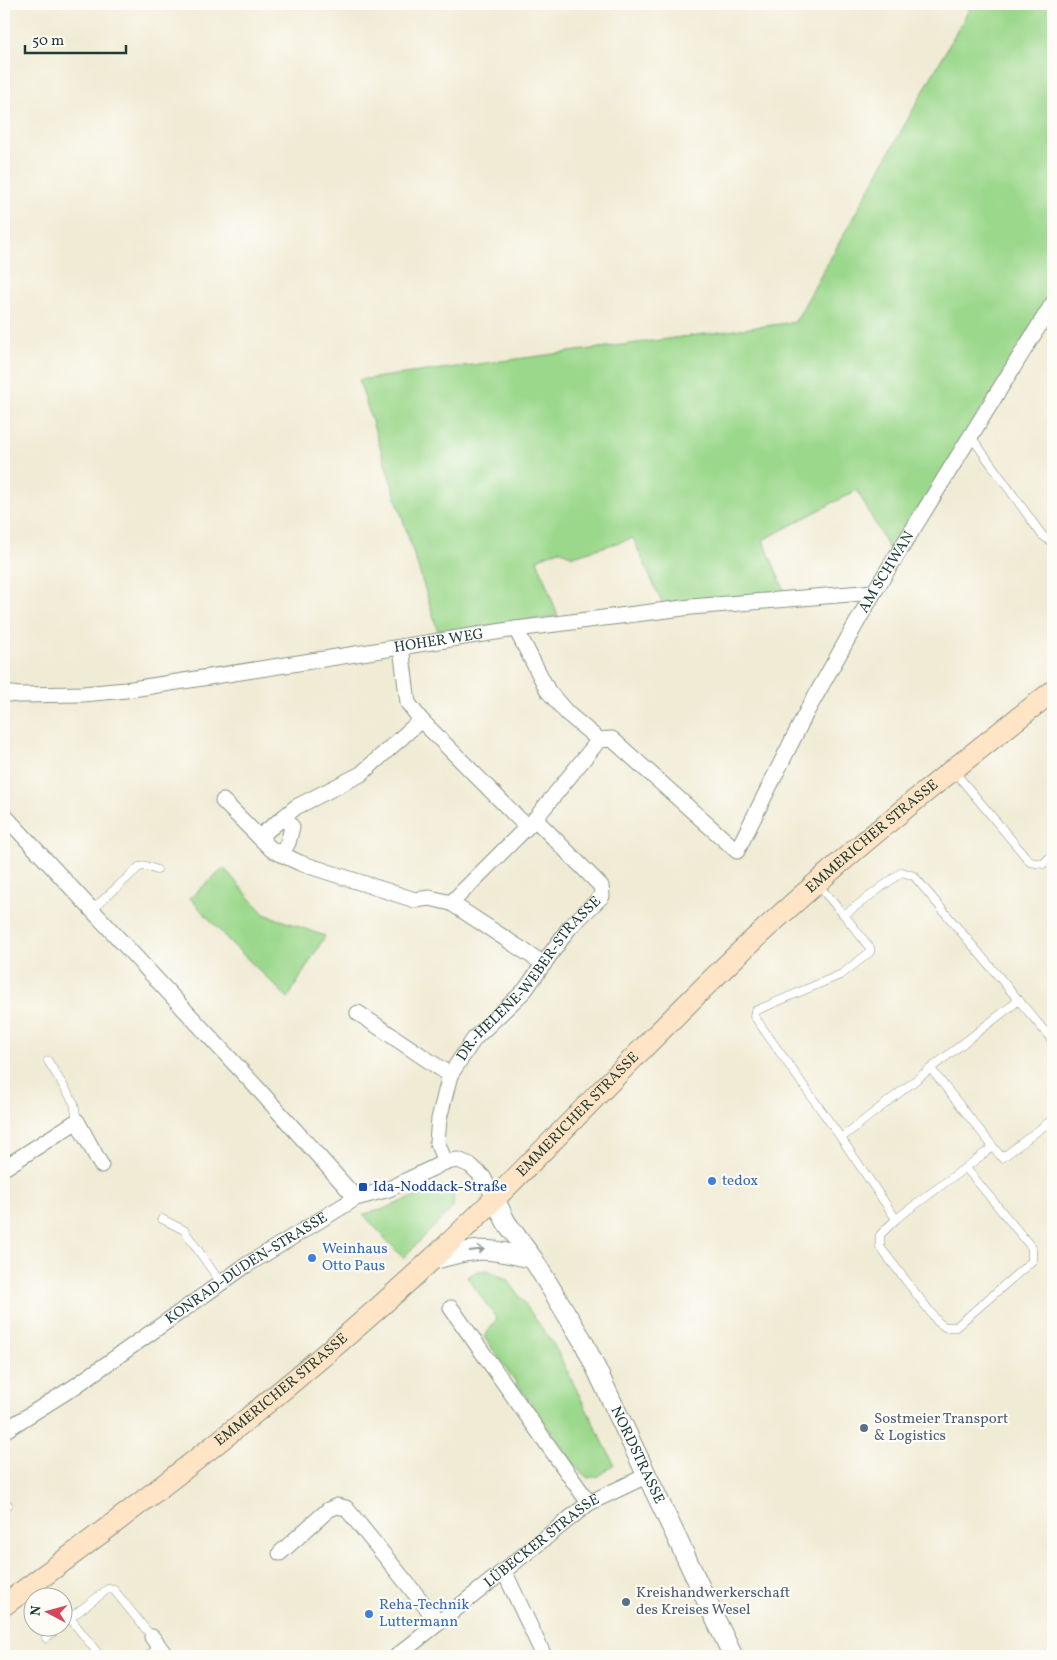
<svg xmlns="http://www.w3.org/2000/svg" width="1057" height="1660" font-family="Vollkorn,serif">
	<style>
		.green { fill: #9cd88c; stroke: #5e8a60 }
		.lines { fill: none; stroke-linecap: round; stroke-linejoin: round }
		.service-casing { stroke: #889484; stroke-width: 9 }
		.minor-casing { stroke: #889484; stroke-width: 17 }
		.tertiary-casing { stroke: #889484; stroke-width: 21 }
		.secondary-casing { stroke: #889484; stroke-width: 23 }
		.service { stroke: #fff; stroke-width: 8 }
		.minor { stroke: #fff; stroke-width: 15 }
		.tertiary { stroke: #fff; stroke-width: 19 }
		.secondary { stroke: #ffe4c6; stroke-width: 21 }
		.oneway { stroke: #8f9e9a }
		.shop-dot { fill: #3f7fe0; stroke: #fdfcf7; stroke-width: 2 }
		.transit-dot { fill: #1a4fb4; stroke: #fdfcf7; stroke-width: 2 }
		.service-dot { fill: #5c6f8a; stroke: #fdfcf7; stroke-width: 2 }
		.labels { text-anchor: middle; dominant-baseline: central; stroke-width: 4.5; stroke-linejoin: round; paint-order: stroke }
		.street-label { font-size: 15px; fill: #1f3d34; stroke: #fdfcf7 }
		.shop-label { font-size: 15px; fill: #366cbe; stroke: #fdfcf7; text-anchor: start }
		.transit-label { font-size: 15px; fill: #164399; stroke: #fdfcf7; text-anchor: start }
		.service-label { font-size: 15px; fill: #4e5e75; stroke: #fdfcf7; text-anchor: start }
	</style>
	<rect width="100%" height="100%" fill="#fdfcf7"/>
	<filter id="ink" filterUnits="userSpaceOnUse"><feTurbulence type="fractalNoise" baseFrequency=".02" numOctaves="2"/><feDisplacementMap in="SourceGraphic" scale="10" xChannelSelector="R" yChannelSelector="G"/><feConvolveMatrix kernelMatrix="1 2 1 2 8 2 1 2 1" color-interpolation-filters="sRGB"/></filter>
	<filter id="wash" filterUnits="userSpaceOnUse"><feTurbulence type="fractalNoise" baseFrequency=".0096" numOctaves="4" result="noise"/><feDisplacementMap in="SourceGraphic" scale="20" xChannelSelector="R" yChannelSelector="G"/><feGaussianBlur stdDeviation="1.12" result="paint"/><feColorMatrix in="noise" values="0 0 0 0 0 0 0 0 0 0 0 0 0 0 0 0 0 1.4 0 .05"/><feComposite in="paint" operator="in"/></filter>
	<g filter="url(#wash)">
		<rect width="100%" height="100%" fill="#f0ebd4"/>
		<g class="green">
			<path d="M972,4H1053V69L1050,73L1053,75V296L891,553L857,490L763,540L785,592L663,606L633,538L573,556L559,550L537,559L558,616L439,634L359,380L795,322Z"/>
			<path d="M224,868L264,914L325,936L288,998L231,943L190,898Z"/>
			<path d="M441,1186C455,1187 454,1197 453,1208L403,1258L363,1214L381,1210Z"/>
			<path d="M488,1270L508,1280L554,1345L614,1464L599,1476L588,1478L578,1470L484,1337L497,1319L467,1277L477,1271Z"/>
		</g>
	</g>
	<g filter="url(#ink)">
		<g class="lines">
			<g class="service-casing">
				<g id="service">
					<path d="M970,435L1042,535L1053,543"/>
					<path d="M954,771L1030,862L1043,864L1053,854"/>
					<path d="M818,885L844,915L902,872L914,876L1053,1041"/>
					<path d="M93,909L139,867L146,866L157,870"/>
					<path d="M844,915L870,948V952L842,974L755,1011L754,1016L841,1138L1019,1000"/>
					<path d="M48,1061L74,1103L77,1121"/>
					<path d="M931,1069L1002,1158L1053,1119"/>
					<path d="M841,1138L896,1219L993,1147"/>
					<path d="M162,1219L184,1230L221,1283"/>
					<path d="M896,1219L880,1235V1247L938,1322L945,1327H956L1032,1261V1248L966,1168"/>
					<path d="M4,1501L8,1505L4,1508"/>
					<path d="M46,1638L58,1628"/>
					<path d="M100,1656L70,1618L108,1589L114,1590L152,1637"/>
					<path d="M147,1656L159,1648"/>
				</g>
			</g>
			<g class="minor-casing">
				<g id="minor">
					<path d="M516,629L548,691L567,713L599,740"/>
					<path d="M401,647L408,703L421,720L527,827"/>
					<path id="s1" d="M4,693L19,695L83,694L126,690L516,629L691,607L874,592"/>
					<path d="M421,720L361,774L296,807L284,817L292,827L288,843L281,854L300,863L415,900L430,898L451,903"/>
					<path d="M223,801L271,849L281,854"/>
					<path d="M4,815L259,1090L356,1198"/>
					<path d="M259,837L284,817"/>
					<path id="s2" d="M544,964L451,903L535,819L599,740L612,739L737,851L807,711L874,592L1053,303"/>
					<path d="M358,1013L450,1075"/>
					<path id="s3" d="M445,1162L437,1142L439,1119L450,1075L474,1039L525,990L569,928L602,896L601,886L535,819"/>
					<path d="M4,1168L77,1121L101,1165"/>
					<path d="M451,1308L589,1503"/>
					<path id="s4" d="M4,1431L74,1387L245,1266L356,1198L389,1189L445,1162L458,1160L470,1165L483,1177L494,1197"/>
					<path d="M280,1553L328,1510L337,1506L346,1508L439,1623"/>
					<path d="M504,1571L544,1656"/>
					<path d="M152,1637L166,1656"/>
					<path id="s5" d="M397,1656L589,1503L648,1475"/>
				</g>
			</g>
			<g class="tertiary-casing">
				<g id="tertiary">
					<path id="s6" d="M494,1197L506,1222L533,1259L583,1341L733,1656"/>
					<path d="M430,1261C475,1247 487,1247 533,1259"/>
				</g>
			</g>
			<g class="secondary-casing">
				<g id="secondary">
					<path id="s7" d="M4,1605C150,1498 295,1386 429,1262C540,1159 641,1045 752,941C848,852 950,771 1053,691"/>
				</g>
			</g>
			<use href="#service" class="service"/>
			<use href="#minor" class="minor"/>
			<use href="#tertiary" class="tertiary"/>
			<use href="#secondary" class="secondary"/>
		</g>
		<defs><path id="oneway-shaft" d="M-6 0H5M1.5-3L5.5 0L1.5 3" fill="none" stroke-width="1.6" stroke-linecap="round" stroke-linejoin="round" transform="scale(1.25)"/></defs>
		<use class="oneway" href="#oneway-shaft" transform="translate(477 1250) rotate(-7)"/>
	</g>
	<g class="shop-dot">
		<circle cx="712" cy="1181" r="5"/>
		<circle cx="312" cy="1258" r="5"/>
		<circle cx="369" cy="1614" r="5"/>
	</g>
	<rect class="transit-dot" x="358" y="1182" width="10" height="10" rx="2.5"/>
	<g class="service-dot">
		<circle cx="864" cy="1428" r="5"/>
		<circle cx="626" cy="1602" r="5"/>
	</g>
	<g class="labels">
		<g class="street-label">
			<text stroke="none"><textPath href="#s2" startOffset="829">AM SCHWAN</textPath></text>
			<text stroke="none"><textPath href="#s1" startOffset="439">HOHER WEG</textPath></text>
			<text stroke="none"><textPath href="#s7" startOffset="1161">EMMERICHER STRASSE</textPath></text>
			<text stroke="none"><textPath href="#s3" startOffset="215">DR.-HELENE-WEBER-STRASSE</textPath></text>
			<text stroke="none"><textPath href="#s7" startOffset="756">EMMERICHER STRASSE</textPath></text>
			<text stroke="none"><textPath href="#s4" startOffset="292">KONRAD-DUDEN-STRASSE</textPath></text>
			<text stroke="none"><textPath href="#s7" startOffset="351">EMMERICHER STRASSE</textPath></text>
			<text stroke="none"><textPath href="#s6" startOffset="296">NORDSTRASSE</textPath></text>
			<text stroke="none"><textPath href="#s5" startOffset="185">LÜBECKER STRASSE</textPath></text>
		</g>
		<g class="shop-label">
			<text x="722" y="1181">tedox</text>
			<text x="322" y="1249">Weinhaus<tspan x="322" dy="17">Otto Paus</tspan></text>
			<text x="379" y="1605">Reha-Technik<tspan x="379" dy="17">Luttermann</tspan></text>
		</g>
		<g class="transit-label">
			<text x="373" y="1187">Ida-Noddack-Straße</text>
		</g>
		<g class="service-label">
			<text x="874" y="1419">Sostmeier Transport<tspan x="874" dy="17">&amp; Logistics</tspan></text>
			<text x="636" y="1593">Kreishandwerkerschaft<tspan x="636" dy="17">des Kreises Wesel</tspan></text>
		</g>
	</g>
	<rect width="1057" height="1660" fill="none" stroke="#fdfcf7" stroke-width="20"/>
	<g transform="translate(48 1612) rotate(276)"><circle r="24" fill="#fdfcf7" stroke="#a4b0a9"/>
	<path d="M0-4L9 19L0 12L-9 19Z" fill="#d1495b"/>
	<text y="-8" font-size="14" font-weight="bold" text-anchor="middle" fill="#1f3d34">N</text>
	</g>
	<path d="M25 45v8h101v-8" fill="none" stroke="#1f3d34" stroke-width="2.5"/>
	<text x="32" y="45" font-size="15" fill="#1f3d34" stroke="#fdfcf7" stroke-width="4" paint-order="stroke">50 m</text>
</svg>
